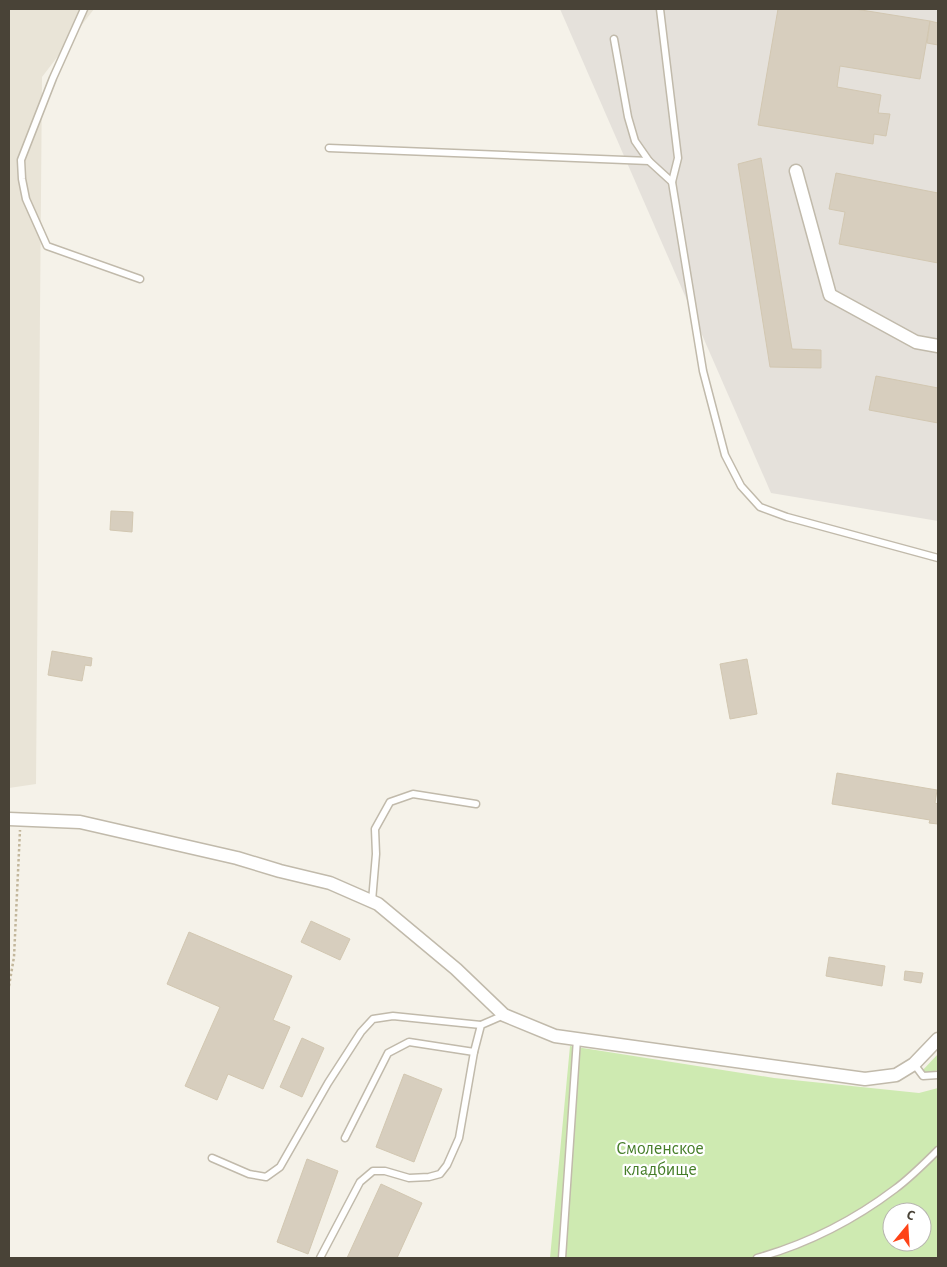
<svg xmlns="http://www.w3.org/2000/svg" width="947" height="1267" font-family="'Alegreya Sans',sans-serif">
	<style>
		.residential { fill: #e9e4d7 }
		.industrial { fill: #e5e1db }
		.green { fill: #ceeab1; fill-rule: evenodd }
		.building { fill: #d7cebe; stroke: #d2c7b1 }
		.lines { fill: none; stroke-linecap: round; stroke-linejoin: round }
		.lane-casing { stroke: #c1baab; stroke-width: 9 }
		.street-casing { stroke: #c1baab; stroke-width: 15 }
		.path { stroke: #c3b79c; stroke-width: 2.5; stroke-dasharray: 2.5 2.5; stroke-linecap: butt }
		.lane { stroke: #fff; stroke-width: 6 }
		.street { stroke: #fff; stroke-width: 12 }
		.labels { text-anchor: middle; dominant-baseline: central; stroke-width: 4.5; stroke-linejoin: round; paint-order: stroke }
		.park-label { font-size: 18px; fill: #457d28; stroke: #fff }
	</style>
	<rect width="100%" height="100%" fill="#f5f2e9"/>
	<path class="residential" d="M9,9H94L42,77L36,784L9,788Z"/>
	<path class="industrial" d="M560,9H938V521L771,493Z"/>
	<g class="green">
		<path d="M570,1046L774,1078L919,1093L938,1088V1258H550ZM892,1212H922V1242H892Z"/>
		<path d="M938,1054V1070L929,1073L921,1072Z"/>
	</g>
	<g class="building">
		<path d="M778,9H855L930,21L920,79L840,66L837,87L881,95L878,113L890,114L886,136L874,134L873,144L758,125Z"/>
		<path d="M930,21L938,23V45L927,43Z"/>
		<path d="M761,158L792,349L821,350V368L770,367L738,164Z"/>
		<path d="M836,173L938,193V263L839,244L845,212L829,209Z"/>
		<path d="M876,376L938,388V423L869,410Z"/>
		<path d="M111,511L133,512L132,532L110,530Z"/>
		<path d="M52,651L92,658L91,666L85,665L82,681L48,675Z"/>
		<path d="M747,659L757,714L730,719L720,664Z"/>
		<path d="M837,773L937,790L935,803L938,804V824L929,823L930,820L832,804Z"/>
		<path d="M311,921L350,939L340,960L301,942Z"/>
		<path d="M189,932L292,976L273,1020L290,1027L263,1089L228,1074L217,1100L185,1086L220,1007L167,984Z"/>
		<path d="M829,957L885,966L882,986L826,976Z"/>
		<path d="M905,971L923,973L921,983L904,980Z"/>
		<path d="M302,1038L324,1048L302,1097L280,1087Z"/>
		<path d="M404,1074L442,1089L414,1162L376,1147Z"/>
		<path d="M307,1159L338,1171L308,1254L277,1242Z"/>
		<path d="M381,1184L422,1203L397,1258H347Z"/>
	</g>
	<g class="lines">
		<g class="lane-casing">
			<g id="lane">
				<path d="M84,9L53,78L21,160L22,179L26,199L47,246L140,279"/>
				<path d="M660,9L678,158L672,182L703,371L725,455L741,486L760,507L787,517L938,558"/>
				<path d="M614,39L628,117L635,141L649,161"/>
				<path d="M329,148L649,161L672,182"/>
				<path d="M372,901L376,854L375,829L390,802L413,794L476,804"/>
				<path d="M914,1064L923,1076L938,1075"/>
				<path d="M345,1138L388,1053L409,1042L474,1052L481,1025L504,1015"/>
				<path d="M212,1158L249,1174L266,1177L280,1167L328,1083L361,1032L373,1019L393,1016L481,1025"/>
				<path d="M320,1258L360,1182L373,1171H385L409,1178L429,1177L440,1174L447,1165L459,1138L474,1052"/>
				<path d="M562,1258L577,1039"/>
				<path d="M757,1258C807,1244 854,1220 895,1189C910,1178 925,1163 938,1150"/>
			</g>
		</g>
		<g class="street-casing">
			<g id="street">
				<path d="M796,171L830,295L916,342L938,346"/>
				<path d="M9,819L80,822L237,858L280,871L330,883L378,904L456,969L504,1015L555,1036L865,1079L896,1075L914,1064L938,1039"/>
			</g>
		</g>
		<path class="path" d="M9,986L14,957L20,830"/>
		<use href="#lane" class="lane"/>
		<use href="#street" class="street"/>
	</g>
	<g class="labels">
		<g class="park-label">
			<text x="660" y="1149">Смоленское<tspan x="660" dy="21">кладбище</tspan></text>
		</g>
	</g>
	<rect width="947" height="1267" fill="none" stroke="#494337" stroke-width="20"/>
	<g transform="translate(907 1227) rotate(18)"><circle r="24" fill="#ffffff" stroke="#b6b4af"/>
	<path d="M0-4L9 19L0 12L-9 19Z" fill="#fe4317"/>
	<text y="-8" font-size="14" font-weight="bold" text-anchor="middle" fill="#494337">С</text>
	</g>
</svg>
